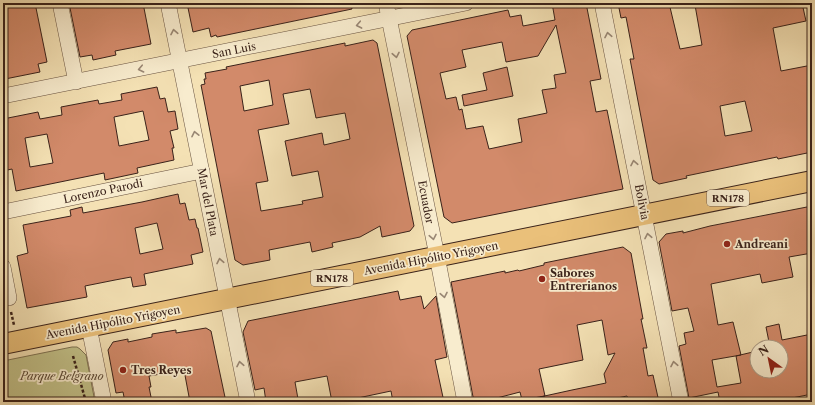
<svg xmlns="http://www.w3.org/2000/svg" width="815" height="405" font-family="'Libre Caslon Text',serif">
	<style>
		.green { fill: #c2c189; stroke: #7e7252 }
		.building { fill: #d28a6a; stroke: #3a221a; fill-rule: evenodd }
		.lines { fill: none; stroke-linecap: round; stroke-linejoin: round }
		.minor-casing { stroke: #685240; stroke-width: 16 }
		.major-casing { stroke: #3a221a; stroke-width: 22 }
		.path { stroke: #3a221a; stroke-width: 2.5; stroke-dasharray: 3 2; stroke-linecap: butt }
		.minor { stroke: #f8ecce; stroke-width: 15 }
		.major { stroke: #eac07a; stroke-width: 20 }
		.oneway { stroke: #998774 }
		.poi-dot { fill: #8f2418; stroke: #f8ecce; stroke-width: 1.5 }
		.labels { text-anchor: middle; dominant-baseline: central; stroke-width: 3.5; stroke-linejoin: round; paint-order: stroke }
		.shield { fill: #f8ecce; stroke: #735f50; stroke-width: 1 }
		.shield-label { font-size: 10px; font-weight: bold; fill: #3a221a }
		.street-label { font-size: 11px; fill: #3a221a; stroke: #f8ecce }
		.poi-label { font-size: 11px; font-weight: bold; fill: #3a221a; stroke: #f8ecce; text-anchor: start }
		.park-label { font-size: 11px; font-style: italic; fill: #5c4a36; stroke: #f8ecce }
	</style>
	<rect width="100%" height="100%" fill="#f4e1b4"/>
	<filter id="stains"><feTurbulence type="fractalNoise" baseFrequency=".005" numOctaves="4"/><feColorMatrix values="0 0 0 0 .2 0 0 0 0 .09 0 0 0 0 .02 0 0 0 .5 -.17"/></filter>
	<radialGradient id="worn" r=".72"><stop offset=".6" stop-color="#630" stop-opacity="0"/><stop offset="1" stop-color="#630" stop-opacity=".3"/></radialGradient>
	<path class="green" d="M72,347H77L80,349L86,355L95,402H3V361Z"/>
	<g class="building">
		<path d="M3,3H35L47,62L38,64L40,72L5,79L3,70Z"/>
		<path d="M69,3H143L151,44L115,51L116,55L93,60L92,55L80,57Z"/>
		<path d="M187,3H351L352,9L217,37L216,35L211,37L209,28L193,32Z"/>
		<path d="M552,3H586L601,79L590,81L596,112L607,110L623,189L452,223L444,217L407,36L412,30L508,10L510,17L521,15L523,26L555,20ZM556,25L566,73L554,75L556,88L542,90L547,113L518,119L522,142L489,149L483,126L466,129L462,109L459,110L456,97L446,99L440,73L466,67L462,50L502,42L506,62L538,56Z"/>
		<path d="M618,3H669L680,49L702,45L695,5L705,3H802L806,21L773,28L781,71L812,65V152L778,159L777,157L686,176L687,178L659,184L653,180L630,59H634L626,17L621,18ZM745,101L752,131L725,136L720,106Z"/>
		<path d="M373,40L377,43L414,226L410,231L382,237L380,226L360,237L332,243L333,247L312,252L310,242L269,250L270,260L243,265L235,260L201,85L205,84L204,79H206L205,73L227,69L226,67L345,43V46ZM269,80L273,105L244,111L240,86ZM310,89L316,118L345,113L350,139L324,145L322,133L285,141L292,176L318,171L323,197L302,201L303,204L261,211L256,183L268,181L258,130L289,124L283,94Z"/>
		<path d="M507,67L513,96L464,106L462,95L487,90L483,73Z"/>
		<path d="M157,87L160,99L165,98L168,112L175,111L178,129L170,131L174,148H172L174,160L137,168L138,173L105,180L104,173L16,191L12,169L3,171V119L38,112L40,119L62,115L61,107L98,100L99,104L122,100L121,94ZM143,111L149,140L119,146L114,117ZM47,134L53,163L30,167L25,138Z"/>
		<path d="M178,194L180,204L185,203L189,220L195,219L197,228H198L203,252L191,255L193,264L144,274L146,285L133,287L131,277L115,280L85,286L87,297L27,308L17,256L28,253L23,225L71,216L70,210L82,207L83,213L142,202ZM157,223L163,249L140,254L135,228Z"/>
		<path d="M812,206V253L789,257L793,277L762,283L760,274L711,284L718,325L733,322L741,355L712,360L717,387L741,383L736,356L757,351V371H781V347H770L766,327L779,324L782,340L812,334V394L772,402H720L718,392L689,398L679,346L686,344L684,333L694,331L688,308L672,311L659,242L666,234L683,231V233L710,226Z"/>
		<path d="M623,247L631,253L643,319H641L647,348H643L648,376L653,375L659,402H629L627,396L603,401V402H541L540,397L572,390L606,383L604,374L615,353L608,355L602,320L577,325L583,360L539,369L545,396L522,400L520,392L497,398L498,402H474L451,282L505,271V273L518,270L519,271L544,265V263Z"/>
		<path d="M398,291L400,300L421,296L424,309L436,296L447,357L435,360L444,402H393L391,391L339,402H332L327,376L295,382L298,399L296,400V402H266L264,388L255,390L243,332L248,321Z"/>
		<path d="M206,328L211,331L226,402H190L184,370L149,376L151,387H149L152,402H125L123,392L116,393L108,350L113,342L128,339V342L152,337V334L176,330V333Z"/>
	</g>
	<g class="lines">
		<g class="minor-casing">
			<g id="minor">
				<path d="M60,3L76,82"/>
				<path d="M168,3L248,402"/>
				<path d="M386,3L437,256L465,402"/>
				<path d="M602,3L681,402"/>
				<path d="M3,96L466,3"/>
				<path d="M3,212L202,171"/>
				<path d="M3,267L9,298"/>
				<path d="M89,327L104,402"/>
			</g>
		</g>
		<g class="major-casing">
			<path id="major" d="M3,344L812,181"/>
		</g>
		<g class="path">
			<path d="M11,312L14,325"/>
			<path d="M73,356L86,402"/>
		</g>
		<use href="#minor" class="minor"/>
		<use href="#major" class="major"/>
	</g>
	<defs><path id="oneway-chevron" d="M-2-3.5L2.5 0L-2 3.5" fill="none" stroke-width="1.6" stroke-linecap="round" stroke-linejoin="round"/></defs>
	<g class="oneway">
		<use href="#oneway-chevron" transform="translate(359 25) rotate(169)"/>
		<use href="#oneway-chevron" transform="translate(174 32) rotate(-101)"/>
		<use href="#oneway-chevron" transform="translate(608 35) rotate(-101)"/>
		<use href="#oneway-chevron" transform="translate(396 55) rotate(79)"/>
		<use href="#oneway-chevron" transform="translate(141 69) rotate(168)"/>
		<use href="#oneway-chevron" transform="translate(195 134) rotate(-102)"/>
		<use href="#oneway-chevron" transform="translate(634 163) rotate(-101)"/>
		<use href="#oneway-chevron" transform="translate(648 236) rotate(-101)"/>
		<use href="#oneway-chevron" transform="translate(433 237) rotate(79)"/>
		<use href="#oneway-chevron" transform="translate(220 261) rotate(-101)"/>
		<use href="#oneway-chevron" transform="translate(444 295) rotate(79)"/>
		<use href="#oneway-chevron" transform="translate(240 364) rotate(-101)"/>
		<use href="#oneway-chevron" transform="translate(674 364) rotate(-101)"/>
	</g>
	<g class="poi-dot">
		<circle cx="727" cy="244" r="4"/>
		<circle cx="542" cy="279" r="4"/>
		<circle cx="123" cy="370" r="4"/>
	</g>
	<g class="labels">
		<g class="shield">
			<rect x="707" y="190" width="42" height="16" rx="3"/>
			<rect x="311" y="270" width="42" height="16" rx="3"/>
		</g>
		<g class="shield-label">
			<text x="728" y="198">RN178</text>
			<text x="332" y="278">RN178</text>
		</g>
		<g class="street-label">
			<text transform="translate(234 50) rotate(-11)">San Luis</text>
			<text transform="translate(103 191) rotate(-12)">Lorenzo Parodi</text>
			<text transform="translate(208 202) rotate(79)">Mar del Plata</text>
			<text transform="translate(426 202) rotate(79)">Ecuador</text>
			<text transform="translate(642 202) rotate(79)">Bolivia</text>
			<text transform="translate(431 258) rotate(-11)">Avenida Hipólito Yrigoyen</text>
			<text transform="translate(113 322) rotate(-11)">Avenida Hipólito Yrigoyen</text>
		</g>
		<g class="poi-label">
			<text x="735" y="244">Andreani</text>
			<text x="550" y="273">Sabores<tspan x="550" dy="13">Entrerianos</tspan></text>
			<text x="131" y="370">Tres Reyes</text>
		</g>
		<g class="park-label">
			<text x="62" y="376">Parque Belgrano</text>
		</g>
	</g>
	<rect width="815" height="405" fill="none" stroke="#f4e1b4" stroke-width="16"/>
	<rect x="4" y="4" width="807" height="397" fill="none" stroke="#3a221a" stroke-width="2"/>
	<rect x="8" y="8" width="799" height="389" fill="none" stroke="#3a221a"/>
	<g transform="translate(769 359) rotate(327)"><circle r="19" fill="#f8ecce" stroke="#ac9b86"/>
	<path d="M0-3L7 15L0 10L-7 15Z" fill="#8f2418"/>
	<text y="-6" font-size="11" font-weight="bold" text-anchor="middle" fill="#3a221a">N</text>
	</g>
	<rect width="100%" height="100%" filter="url(#stains)"/>
	<rect width="100%" height="100%" fill="url(#worn)"/>
</svg>
